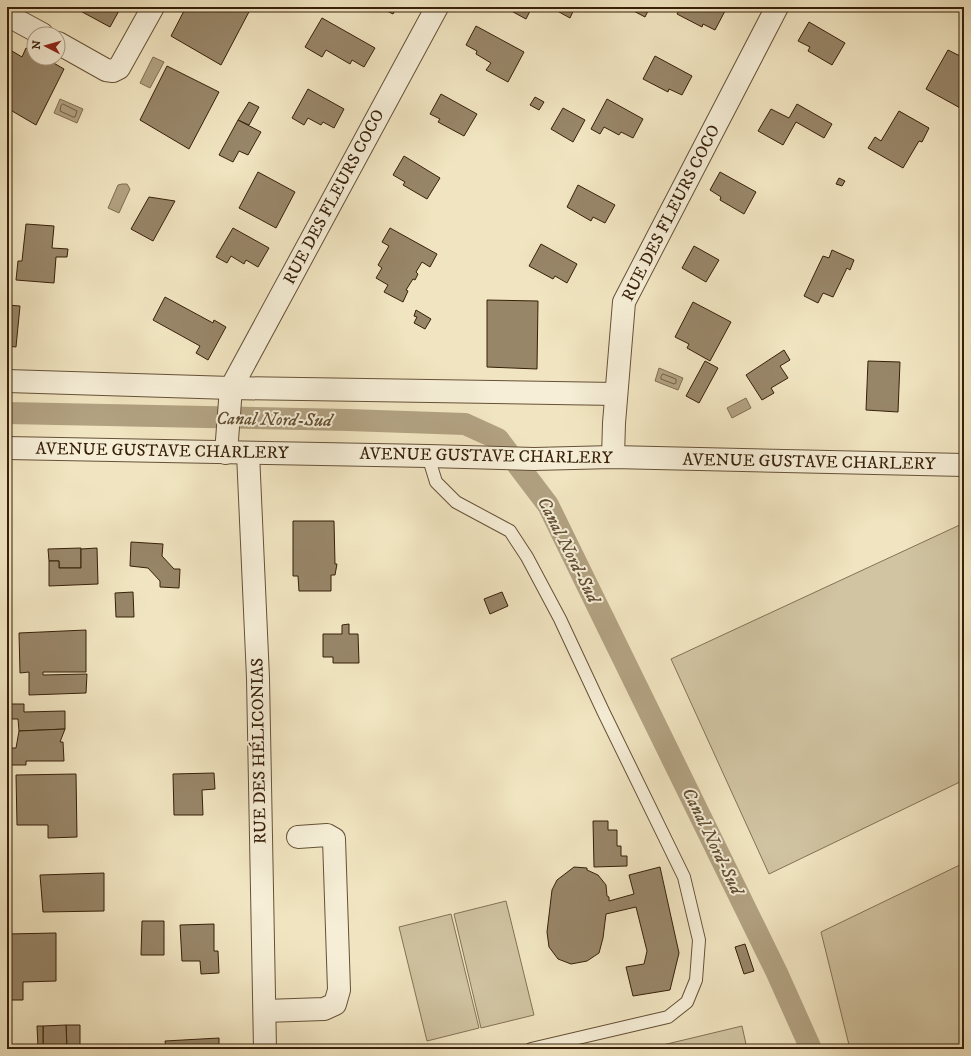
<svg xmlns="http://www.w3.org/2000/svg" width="971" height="1056" font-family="'IM FELL DW Pica',serif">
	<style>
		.green { fill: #d1c4a2; stroke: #847256 }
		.water { fill: #b2a282; stroke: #816e52 }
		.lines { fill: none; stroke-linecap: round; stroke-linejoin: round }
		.shore { stroke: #746146; stroke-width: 1 }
		.canal { stroke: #b2a282; stroke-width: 22 }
		.building { fill: #988669; stroke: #372009 }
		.service-casing { stroke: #665137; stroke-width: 14 }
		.minor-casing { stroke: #665137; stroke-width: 24 }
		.service { stroke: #f6eed7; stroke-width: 12 }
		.minor { stroke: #f6eed7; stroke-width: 22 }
		.labels { text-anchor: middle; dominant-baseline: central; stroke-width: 4; stroke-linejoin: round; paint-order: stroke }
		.street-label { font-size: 17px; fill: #372009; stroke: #f6eed7 }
		.water-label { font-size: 18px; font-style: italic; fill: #624e33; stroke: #f6eed7 }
	</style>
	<rect width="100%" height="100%" fill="#f1e5c1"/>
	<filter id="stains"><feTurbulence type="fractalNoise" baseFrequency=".005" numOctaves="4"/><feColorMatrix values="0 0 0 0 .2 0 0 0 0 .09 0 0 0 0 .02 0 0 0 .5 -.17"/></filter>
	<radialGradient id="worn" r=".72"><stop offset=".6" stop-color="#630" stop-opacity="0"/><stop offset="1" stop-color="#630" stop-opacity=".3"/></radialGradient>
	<g class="green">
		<path d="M964,523V780L769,874L671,659Z"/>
		<path d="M964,863V1049H850L821,932Z"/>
		<path d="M506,901L534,1015L481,1028L454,914Z"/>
		<path d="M451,914L479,1028L427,1041L399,927Z"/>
		<path d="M742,1026L747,1049H646Z"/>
	</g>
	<g class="water">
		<path d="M153,57L164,62L150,88L140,83Z"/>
		<path d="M60,99L83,109L77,123L54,113Z"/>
		<path d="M122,184H127L130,189L119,213L108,208L118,185Z"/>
		<path d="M659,368L683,378L678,390L655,381Z"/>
		<path d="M746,398L751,408L732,418L727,408Z"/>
	</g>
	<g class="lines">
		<g class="shore">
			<path d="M63,104L77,111L75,117H73L60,111L61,106Z"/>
			<path d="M663,374L676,379V383L674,384L661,379V377Z"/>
		</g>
		<path class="canal" d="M7,413L348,420L465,424L498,439L548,505L777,973L811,1049"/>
	</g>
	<g class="building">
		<path d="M73,7H121L110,27Z"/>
		<path d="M186,7H248L251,8L221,65L171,36Z"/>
		<path d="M370,7H397L393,14L381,8L378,12Z"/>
		<path d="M504,7H532L526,19Z"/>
		<path d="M550,7H575L570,18Z"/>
		<path d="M626,7H650L645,17Z"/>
		<path d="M681,7H718L725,11L715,30L703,24L702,27L677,14Z"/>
		<path d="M322,18L375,48L364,67L352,60L350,64L326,50L322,57L305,47Z"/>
		<path d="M809,22L845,43L832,65L808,51L810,47L798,41Z"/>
		<path d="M476,26L524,52L508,82L486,70L491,63L476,54L477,51L466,45Z"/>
		<path d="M7,48L22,57L26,48L34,52V58H45L64,69L36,125L7,108V83L11,76L7,74Z"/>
		<path d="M948,50L964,58V105L962,109L926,89Z"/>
		<path d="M655,56L692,76L682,95L669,89L668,92L643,79Z"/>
		<path d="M167,66L219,92L189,149L140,120Z"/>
		<path d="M308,89L344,109L334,128L323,122L321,125L308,118L304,125L292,118Z"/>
		<path d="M441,94L477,114L464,136L438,122L440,119L430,114Z"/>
		<path d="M535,97L544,102L539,110L530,105Z"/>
		<path d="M607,99L643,119L633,138L621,132L619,135L604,127L600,134L591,129Z"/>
		<path d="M249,102L259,107L249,125L238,120Z"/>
		<path d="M797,104L832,124L824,138L796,122L783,145L758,131L771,109L789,118Z"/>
		<path d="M563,108L585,120L573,142L551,129Z"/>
		<path d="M899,111L929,128L922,142L919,141L903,168L868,148L875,137L881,141Z"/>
		<path d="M238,120L261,132L248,155L239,151L233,162L219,155Z"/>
		<path d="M404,156L440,178L427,199L403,185L405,182L393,175Z"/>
		<path d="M258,172L295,192L276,228L239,208Z"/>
		<path d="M720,172L756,192L744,214L720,200L721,197L710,190Z"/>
		<path d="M839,178L845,181L842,186L836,184Z"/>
		<path d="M578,185L615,205L605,223L593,217L591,221L567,207Z"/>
		<path d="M149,197L175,201L153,241L131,229Z"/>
		<path d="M26,224L54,226L52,248L68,249L67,257H56L54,283L16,280L18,261H22Z"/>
		<path d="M233,228L269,248L258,267L246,260L244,264L231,256L227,263L216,257Z"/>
		<path d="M390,228L437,254L430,267L422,262L416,272L418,274L415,280L413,279L406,290L408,291L403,302L384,292L388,285L376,278L382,268L378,265L389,246L382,242Z"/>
		<path d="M541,244L577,264L567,283L555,276L553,279L529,266Z"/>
		<path d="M694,246L719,260L706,282L682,268Z"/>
		<path d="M832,250L854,260L850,270L847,268L833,297L823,293L818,303L804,296L823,256L829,258Z"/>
		<path d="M165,297L213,323L214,320L226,327L208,360L196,353L200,346L153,320Z"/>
		<path d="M487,300L538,301L537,369L487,367Z"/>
		<path d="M693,302L731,322L710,361L687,348L689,344L675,337Z"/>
		<path d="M7,305L20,306L16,347L7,346Z"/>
		<path d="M416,310L431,319L425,329L414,323L417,317L414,316Z"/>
		<path d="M784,350L790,360L780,366L788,378L771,388L774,393L762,400L746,375Z"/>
		<path d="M705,361L718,368L699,403L686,396Z"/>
		<path d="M868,361L900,362L898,412L866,410Z"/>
		<path d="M293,521H334L335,564H337L335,575H331V591H299L298,576H293Z"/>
		<path d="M131,542L163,544L162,556L174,569H180L179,588L160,587V581L148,568L130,566Z"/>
		<path d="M81,548V568H59V561H49L48,549Z"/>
		<path d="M97,548L98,584L49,586V561H59V568H81V549Z"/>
		<path d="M133,592L134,617H116L115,593Z"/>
		<path d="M502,592L508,606L490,614L484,599Z"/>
		<path d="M349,624V634H358L359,663H333V657H323V634H342V625Z"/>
		<path d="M86,630V672H43V675L87,674L86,693L29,695V672L20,673L19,633Z"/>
		<path d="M7,704H24V712L65,711V729L19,731L18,719H7Z"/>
		<path d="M65,729L60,742H63L64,761H26V765H7V748H16L19,731Z"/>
		<path d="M214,773L215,789L202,790L203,815H174L173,774Z"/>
		<path d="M76,774L77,837L48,838V825H17L16,775Z"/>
		<path d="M593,821H608V830H617V846H621V856H627V866L594,867Z"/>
		<path d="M574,867L587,868V870L598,875L606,885L607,896L609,897V901L634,894L629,875L660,867L679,953L670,990L633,996L626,967L644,964L647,951L636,907L606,914L603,938L599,953L587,961L571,964L558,959L549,947L547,932L552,890L557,880Z"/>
		<path d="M104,873V911L43,912L40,875Z"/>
		<path d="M142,921H164V955H141Z"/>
		<path d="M214,924V951H218L219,973L201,974L200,961H182L180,925Z"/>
		<path d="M56,933V981L23,982V1000H7V934Z"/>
		<path d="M745,944L754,971L744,974L735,947Z"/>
		<path d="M66,1025H80V1049H67Z"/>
		<path d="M66,1025L67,1049H38V1047H43V1026Z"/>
		<path d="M37,1026H43V1047H38Z"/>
		<path d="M219,1038V1049H166L165,1041Z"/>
		<path d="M38,1047V1049H12V1048Z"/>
	</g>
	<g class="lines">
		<g class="service-casing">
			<path id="service" d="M428,456L436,482L456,502L510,531L527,557L560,619L603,711L684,877L699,940L696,980L687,1002L668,1017L531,1049"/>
		</g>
		<g class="minor-casing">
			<g id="minor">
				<path d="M7,15L42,34"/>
				<path d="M58,43L106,70L113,71L119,68L153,7"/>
				<path d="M7,381L231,388L616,394"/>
				<path d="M7,448L428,456L534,459L613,457L964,465"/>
				<path d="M226,453L231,388L437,7"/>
				<path d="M248,453L258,678L265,1049"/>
				<path d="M613,457L614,423L624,302L777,7"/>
				<path d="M265,1011L324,1009L335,1004L339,990L334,839L327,835L298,837"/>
			</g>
		</g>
		<use href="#service" class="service"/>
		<use href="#minor" class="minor"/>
	</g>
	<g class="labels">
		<g class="street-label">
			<text transform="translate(334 197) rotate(-62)">RUE DES FLEURS COCO</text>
			<text transform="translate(671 213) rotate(-63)">RUE DES FLEURS COCO</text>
			<text transform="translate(162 451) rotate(1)">AVENUE GUSTAVE CHARLERY</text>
			<text transform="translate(486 456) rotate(1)">AVENUE GUSTAVE CHARLERY</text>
			<text transform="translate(809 462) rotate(1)">AVENUE GUSTAVE CHARLERY</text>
			<text transform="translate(259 751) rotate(-91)">RUE DES HÉLICONIAS</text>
		</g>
		<g class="water-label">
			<text transform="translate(274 420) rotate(1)">Canal Nord-Sud</text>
			<text transform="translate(568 550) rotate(63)">Canal Nord-Sud</text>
			<text transform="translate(712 841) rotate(64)">Canal Nord-Sud</text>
		</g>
	</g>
	<rect width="971" height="1056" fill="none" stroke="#f1e5c1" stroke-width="24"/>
	<rect x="8" y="8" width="955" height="1040" fill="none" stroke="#372009" stroke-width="2"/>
	<rect x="12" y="12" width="947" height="1032" fill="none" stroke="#372009"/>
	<g transform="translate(46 46) rotate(276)"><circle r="19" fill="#f6eed7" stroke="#aa9c85"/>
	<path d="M0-3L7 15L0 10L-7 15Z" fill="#8f2418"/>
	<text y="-6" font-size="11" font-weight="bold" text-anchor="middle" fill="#372009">N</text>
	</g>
	<rect width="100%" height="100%" filter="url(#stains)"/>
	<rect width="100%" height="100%" fill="url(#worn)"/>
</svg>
